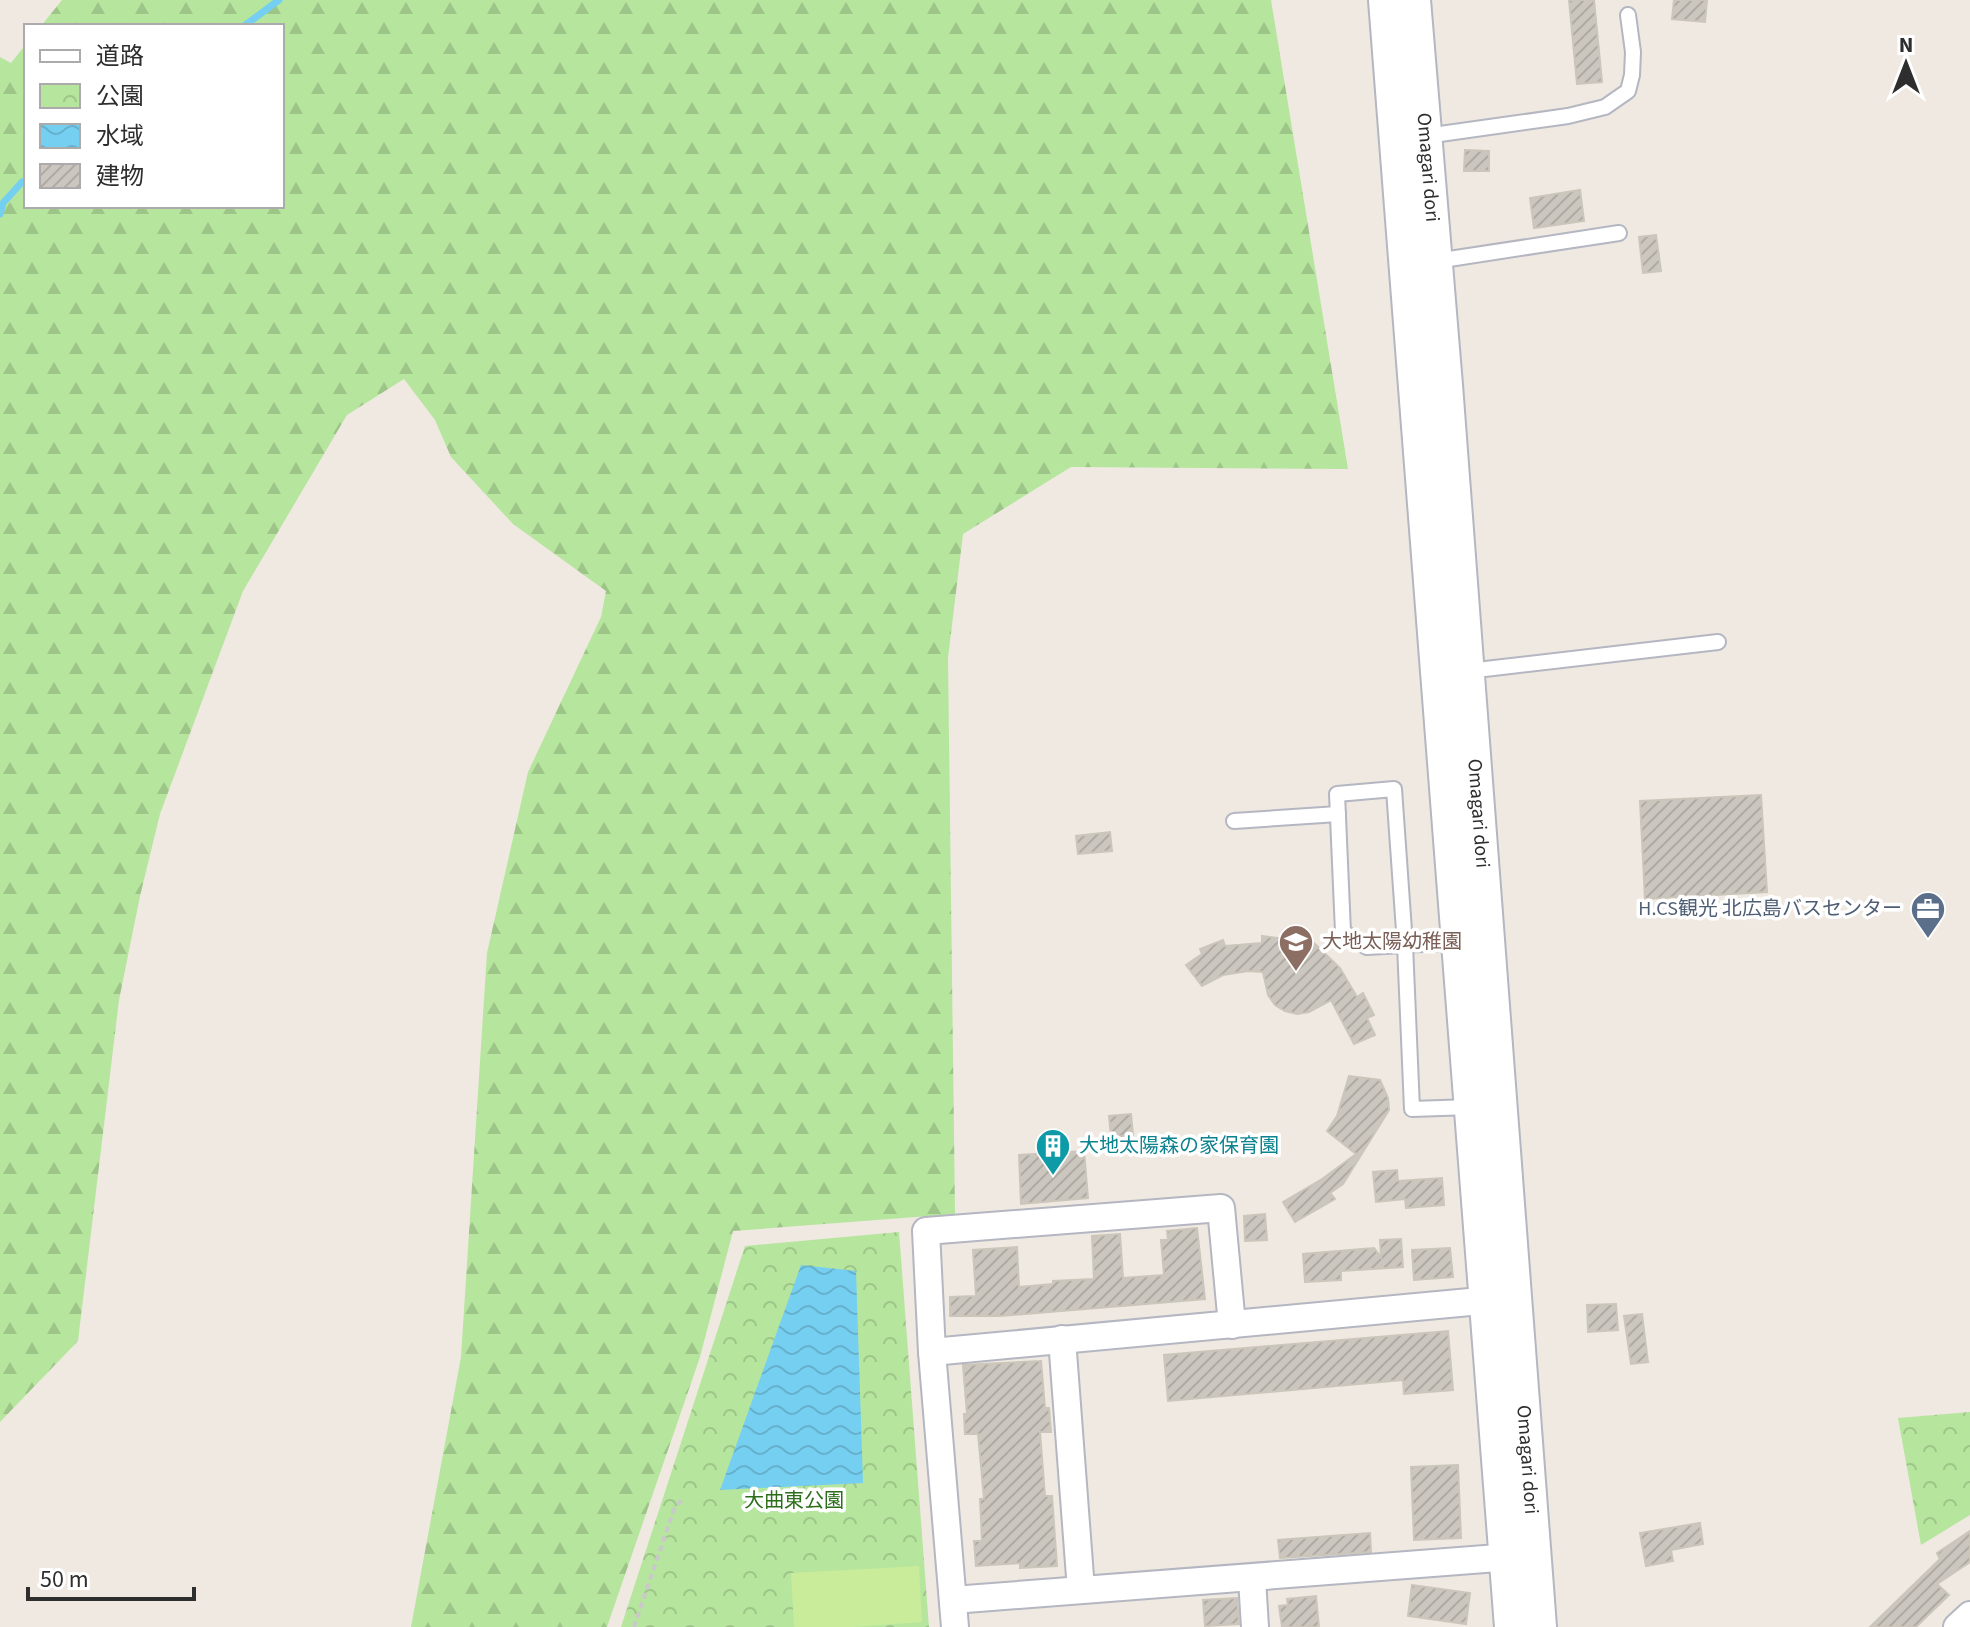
<svg xmlns="http://www.w3.org/2000/svg" width="1970" height="1627" font-family="'Source Sans 3','Noto Sans JP',sans-serif">
	<style>
		.forest { fill: url(#forest-firs) }
		.park { fill: url(#park-crowns) }
		.pitch { fill: #c9ec9a }
		.water { fill: url(#water-waves) }
		.lines { fill: none; stroke-linecap: round; stroke-linejoin: round }
		.stream { stroke: #75cff0; stroke-width: 7 }
		.building { fill: url(#building-hatch); stroke: #cbc5ba; stroke-width: 2 }
		.service-casing { stroke: #b4b7c1; stroke-width: 18 }
		.minor-casing { stroke: #b4b7c1; stroke-width: 30 }
		.tertiary-casing { stroke: #b4b7c1; stroke-width: 36 }
		.path { stroke: #c9c9c9; stroke-width: 4; stroke-dasharray: 6 4; stroke-linecap: butt }
		.service { stroke: #fff; stroke-width: 14 }
		.minor { stroke: #fff; stroke-width: 26 }
		.tertiary { stroke: #fff; stroke-width: 32 }
		.labels { text-anchor: middle; dominant-baseline: central; stroke-width: 7; stroke-linejoin: round; paint-order: stroke }
		.street-label { font-size: 20px; fill: #2e2e2e; stroke: #fff }
		.service-label { font-size: 20px; fill: #4e5e75; stroke: #fff; text-anchor: end }
		.education-label { font-size: 20px; fill: #785e54; stroke: #fff; text-anchor: start }
		.culture-label { font-size: 20px; fill: #0d838f; stroke: #fff; text-anchor: start }
		.park-label { font-size: 20px; fill: #2c6e1b; stroke: #fff }
	</style>
	<defs>
		<pattern id="forest-firs" width="22" height="20" patternUnits="userSpaceOnUse" patternTransform="scale(2)"><rect width="22" height="20" fill="#b6e59e"/><path d="M5 1l3.5 6h-7zM16 11l3.5 6h-7z" fill="#9dc588"/></pattern>
		<pattern id="park-crowns" width="20" height="18" patternUnits="userSpaceOnUse" patternTransform="scale(2)"><rect width="20" height="18" fill="#b6e59e"/><path d="M2 6a3 3 0 1 1 6 0M12 15a3 3 0 1 1 6 0" fill="none" stroke="#9dc588"/></pattern>
		<pattern id="water-waves" width="16" height="10" patternUnits="userSpaceOnUse" patternTransform="scale(2)"><rect width="16" height="10" fill="#75cff0"/><path d="M0 5q4-4 8 0t8 0" fill="none" stroke="#66b2ce"/></pattern>
		<pattern id="building-hatch" width="6" height="6" patternUnits="userSpaceOnUse" patternTransform="scale(2)"><rect width="6" height="6" fill="#cbc7bf"/><path d="M-1 1l2-2M0 6l6-6M5 7l2-2" fill="none" stroke="#afaba4"/></pattern>
	</defs>
	<rect width="100%" height="100%" fill="#efe9e1"/>
	<path class="forest" d="M62,0H1271L1348,469L1071,467L963,534L948,658L955,1214L733,1231L700,1357L607,1627H411L461,1357L487,953L528,772L601,617L606,591L513,524L451,457L435,420L404,379L347,415L243,591L160,814L140,896L119,1000L78,1341L0,1422V57L11,63L26,44V206H282V26H41Z"/>
	<g class="park">
		<path d="M899,1232L929,1627H621L745,1246Z"/>
		<path d="M1970,1412V1515L1921,1545L1898,1418Z"/>
	</g>
	<path class="pitch" d="M919,1566L922,1622L855,1627H794L791,1573Z"/>
	<path class="water" d="M801,1265L856,1271L863,1483L720,1490Z"/>
	<g class="lines">
		<g class="stream">
			<path d="M244,26L279,0"/>
			<path d="M0,214L3,203L22,182L26,181"/>
		</g>
	</g>
	<g class="building">
		<path d="M1569,0H1594L1602,82L1577,84Z"/>
		<path d="M1674,0H1707L1705,22L1672,19Z"/>
		<path d="M1465,150L1489,151V171H1464Z"/>
		<path d="M1580,190L1584,221L1534,228L1530,198Z"/>
		<path d="M1656,235L1661,271L1643,273L1639,237Z"/>
		<path d="M1761,795L1767,892L1645,899L1640,801Z"/>
		<path d="M1110,832L1112,851L1078,854L1076,836Z"/>
		<path d="M1262,936L1314,943L1340,968L1357,997L1363,993L1374,1015L1367,1018L1375,1035L1354,1044L1331,1000L1309,1012L1297,1014L1285,1011L1275,1005L1268,995L1263,972L1248,971L1223,975L1202,986L1186,965L1202,954L1200,949L1223,940L1225,946L1262,943Z"/>
		<path d="M1349,1076L1380,1080L1388,1098L1389,1110L1343,1184L1330,1193L1335,1199L1295,1222L1283,1202L1322,1179L1356,1154L1327,1131L1337,1116Z"/>
		<path d="M1131,1114L1133,1135L1111,1137L1109,1116Z"/>
		<path d="M1084,1151L1088,1198L1021,1204L1019,1155Z"/>
		<path d="M1397,1170L1398,1181L1442,1178L1444,1205L1406,1208L1405,1199L1376,1202L1373,1172Z"/>
		<path d="M1265,1214L1267,1240L1245,1241L1244,1216Z"/>
		<path d="M1197,1228L1205,1299L1000,1316H950V1297L976,1296L973,1250L1017,1247L1019,1287L1053,1284V1281L1094,1279L1092,1236L1120,1234L1123,1278L1164,1275L1161,1240H1168L1167,1231Z"/>
		<path d="M1401,1239L1403,1267L1341,1271V1280L1305,1282L1303,1254L1374,1248L1381,1257L1380,1240Z"/>
		<path d="M1450,1248L1453,1277L1414,1280L1412,1250Z"/>
		<path d="M1616,1304L1618,1330L1588,1332L1587,1305Z"/>
		<path d="M1642,1314L1648,1362L1631,1364L1624,1316Z"/>
		<path d="M1448,1331L1453,1390L1404,1394L1403,1380L1168,1401L1164,1355Z"/>
		<path d="M1041,1361L1045,1408H1049L1051,1432H1040L1045,1496H1052L1057,1566L1020,1568V1563L976,1566L974,1541H982L980,1499H984L978,1434H965L964,1414H967L963,1365Z"/>
		<path d="M1458,1465L1461,1538L1414,1540L1411,1467Z"/>
		<path d="M1700,1523L1703,1544L1671,1550L1673,1561L1646,1566L1640,1533Z"/>
		<path d="M1970,1531V1562L1937,1584L1949,1595L1916,1627H1870L1940,1559L1937,1553Z"/>
		<path d="M1370,1533L1371,1552L1280,1558L1278,1540Z"/>
		<path d="M1412,1585L1470,1593L1466,1624L1408,1616Z"/>
		<path d="M1316,1596L1319,1627H1282L1279,1606L1288,1605L1287,1599Z"/>
		<path d="M1237,1598L1239,1624L1205,1626L1203,1600Z"/>
	</g>
	<g class="lines">
		<g class="service-casing">
			<g id="service">
				<path d="M1426,136L1568,116L1605,107L1628,91L1632,75L1633,52L1628,15"/>
				<path d="M1436,261L1619,233"/>
				<path d="M1468,671L1718,642"/>
				<path d="M1234,821L1338,814"/>
				<path d="M1458,942L1367,947L1343,932L1337,794L1394,789L1405,945L1412,1109L1471,1107"/>
			</g>
		</g>
		<g class="minor-casing">
			<g id="minor">
				<path d="M1062,1339L1081,1590"/>
				<path d="M932,1352L1502,1299"/>
				<path d="M1252,1579L1255,1627"/>
				<path d="M953,1600L1524,1556"/>
				<path d="M955,1627L932,1352L926,1231L1221,1208L1232,1325"/>
				<path d="M1957,1627L1970,1615"/>
			</g>
		</g>
		<g class="tertiary-casing">
			<g id="tertiary">
				<path d="M1385,0L1511,1627"/>
				<path id="s1" d="M1414,0L1446,385L1540,1627"/>
			</g>
		</g>
		<path class="path" d="M634,1627L674,1509L683,1498"/>
		<use href="#service" class="service"/>
		<use href="#minor" class="minor"/>
		<use href="#tertiary" class="tertiary"/>
	</g>
	<defs>
		<g id="office-pin" transform="scale(1.8)"><path d="M0 17L-7.5 6A9.5 9.5 0 1 1 7.5 6Z" fill="#5c6f8a" stroke="#fff"/><path d="M-6-3h4V-5.5h4V-3h4V5H-6ZM-1-4.5V-3h2v-1.5ZM-6 0V1H6V0Z" fill="#fff"/></g>
		<g id="school-pin" transform="scale(1.8)"><path d="M0 17L-7.5 6A9.5 9.5 0 1 1 7.5 6Z" fill="#8d6e63" stroke="#fff"/><path d="M0-5L7-2L0 1L-7-2ZM-4 1L0 2.5L4 1V4Q0 6-4 4Z" fill="#fff"/></g>
		<g id="building-pin" transform="scale(1.8)"><path d="M0 17L-7.5 6A9.5 9.5 0 1 1 7.5 6Z" fill="#0f9aa8" stroke="#fff"/><path d="M-4-6H4V6H1V3H-1V6H-4ZM-2.5-4.3h1.7v1.8h-1.7ZM.8-4.3h1.7v1.8H.8ZM-2.5-1h1.7V.8h-1.7ZM.8-1h1.7V.8H.8Z" fill="#fff"/></g>
	</defs>
	<g fill-rule="evenodd">
		<use href="#office-pin" x="1928" y="909"/>
		<use href="#school-pin" x="1296" y="942"/>
		<use href="#building-pin" x="1053" y="1146"/>
	</g>
	<g class="labels">
		<g class="street-label">
			<text stroke="none"><textPath href="#s1" startOffset="168">Omagari dori</textPath></text>
			<text stroke="none"><textPath href="#s1" startOffset="816">Omagari dori</textPath></text>
			<text stroke="none"><textPath href="#s1" startOffset="1464">Omagari dori</textPath></text>
		</g>
		<g class="service-label">
			<text x="1902" y="909">H.CS観光 北広島バスセンター</text>
		</g>
		<g class="education-label">
			<text x="1322" y="942">大地太陽幼稚園</text>
		</g>
		<g class="culture-label">
			<text x="1079" y="1146">大地太陽森の家保育園</text>
		</g>
		<g class="park-label">
			<text x="794" y="1501">大曲東公園</text>
		</g>
	</g>
	<rect x="24" y="24" width="260" height="184" fill="#ffffff" stroke="#ababab" stroke-width="2"/>
	<rect x="40" y="50" width="40" height="12" fill="#ffffff" stroke="#ababab" stroke-width="2"/>
	<text x="96" y="64" font-size="24" fill="#2e2e2e">道路</text>
	<rect x="40" y="84" width="40" height="24" fill="url(#park-crowns)" stroke="#ababab" stroke-width="2"/>
	<text x="96" y="104" font-size="24" fill="#2e2e2e">公園</text>
	<rect x="40" y="124" width="40" height="24" fill="url(#water-waves)" stroke="#ababab" stroke-width="2"/>
	<text x="96" y="144" font-size="24" fill="#2e2e2e">水域</text>
	<rect x="40" y="164" width="40" height="24" fill="url(#building-hatch)" stroke="#ababab" stroke-width="2"/>
	<text x="96" y="184" font-size="24" fill="#2e2e2e">建物</text>
	<g transform="translate(1906 64)" stroke="#ffffff" stroke-width="6" paint-order="stroke">
	<path d="M0-6L14 30L0 20L-14 30Z" fill="#2e2e2e"/>
	<text y="-12" font-size="22" font-weight="bold" text-anchor="middle" fill="#2e2e2e">N</text>
	</g>
	<path d="M28 1587v12h166v-12" fill="none" stroke="#2e2e2e" stroke-width="4"/>
	<text x="40" y="1587" font-size="24" fill="#2e2e2e" stroke="#ffffff" stroke-width="6" paint-order="stroke">50 m</text>
</svg>
